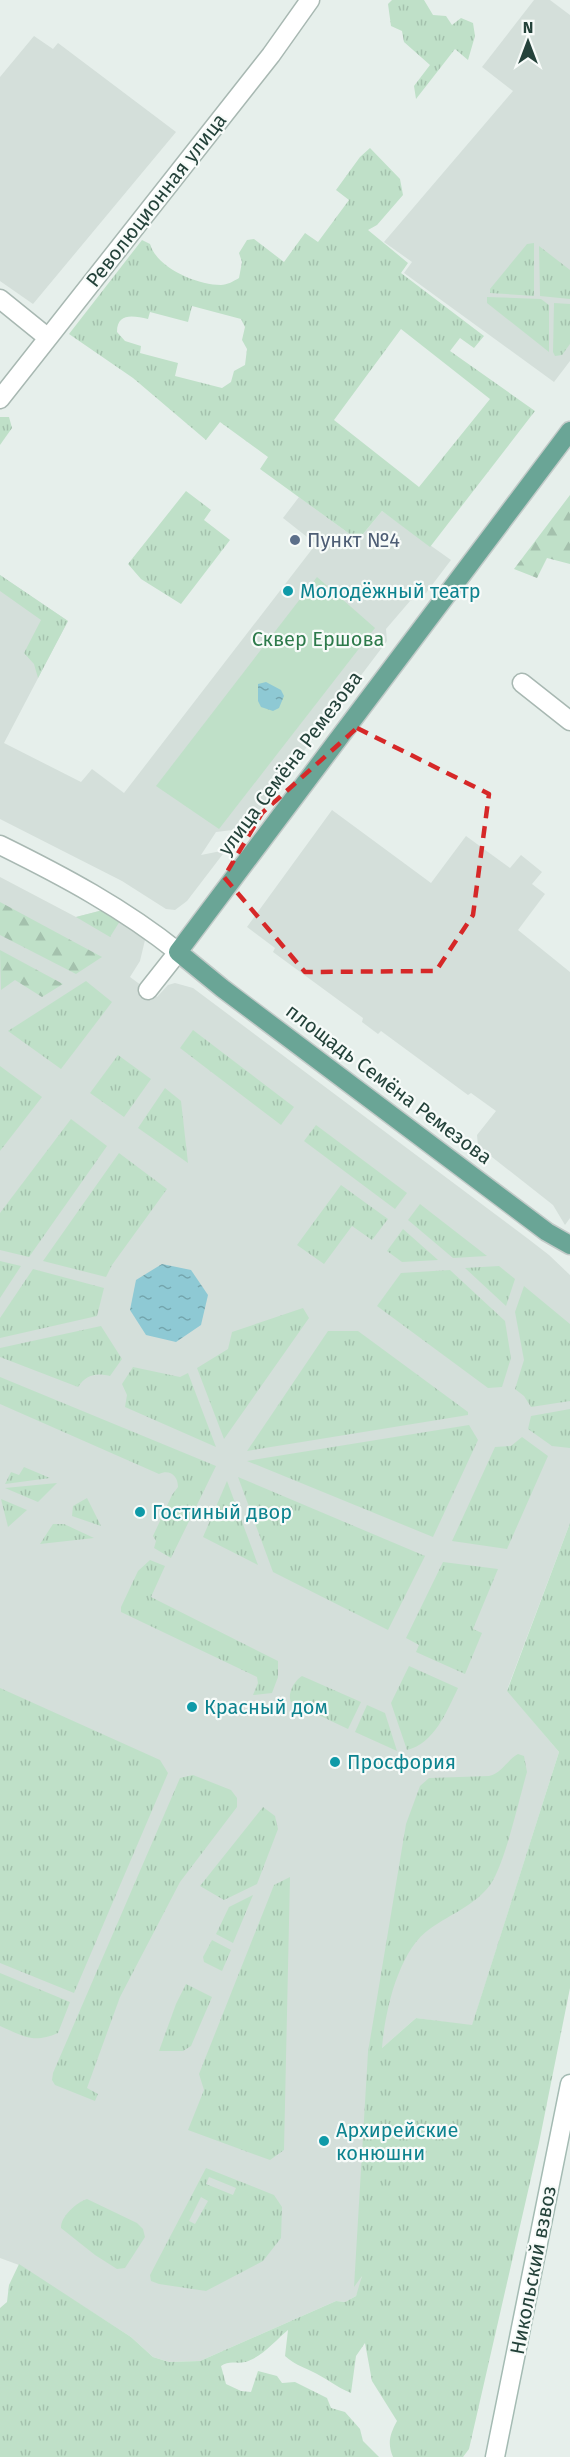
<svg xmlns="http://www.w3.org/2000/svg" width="570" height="2457" font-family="'Fira Sans',sans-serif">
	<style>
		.built { fill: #d4dfda }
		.grass { fill: url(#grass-tufts); fill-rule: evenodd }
		.forest { fill: url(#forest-firs) }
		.park { fill: #bfe0c8 }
		.water { fill: url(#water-ripples) }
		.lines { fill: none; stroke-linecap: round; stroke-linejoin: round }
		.minor-casing { stroke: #a8b8b2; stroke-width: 21 }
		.secondary-casing { stroke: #a4bbb3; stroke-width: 21 }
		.primary-casing { stroke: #c2cac8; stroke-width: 21 }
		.minor { stroke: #fff; stroke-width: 18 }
		.secondary { stroke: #fff; stroke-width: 18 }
		.primary { stroke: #6aa596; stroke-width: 18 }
		.marked { fill: none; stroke: #d62828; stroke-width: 4.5; stroke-dasharray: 12 8; stroke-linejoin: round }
		.service-dot { fill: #5c6f8a; stroke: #f7fbf9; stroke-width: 2 }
		.culture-dot { fill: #0f9aa8; stroke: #f7fbf9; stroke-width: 2 }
		.labels { text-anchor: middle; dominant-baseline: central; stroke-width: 4.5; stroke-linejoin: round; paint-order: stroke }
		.street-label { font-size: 20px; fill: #24423a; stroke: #f7fbf9 }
		.service-label { font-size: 20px; fill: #4e5e75; stroke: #f7fbf9; text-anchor: start }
		.culture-label { font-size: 20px; fill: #0d838f; stroke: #f7fbf9; text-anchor: start }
		.park-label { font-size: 20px; fill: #2d7a4b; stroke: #f7fbf9 }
	</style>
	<defs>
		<pattern id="grass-tufts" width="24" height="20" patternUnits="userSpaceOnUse" patternTransform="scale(1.5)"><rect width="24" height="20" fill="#bfe0c8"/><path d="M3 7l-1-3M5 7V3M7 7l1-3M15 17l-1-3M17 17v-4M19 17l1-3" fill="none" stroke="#a4c1ad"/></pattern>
		<pattern id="forest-firs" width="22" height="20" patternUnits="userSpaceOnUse" patternTransform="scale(1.5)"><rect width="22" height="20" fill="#bfe0c8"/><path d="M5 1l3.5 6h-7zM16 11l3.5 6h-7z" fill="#a4c1ad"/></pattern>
		<pattern id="water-ripples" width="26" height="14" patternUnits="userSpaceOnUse" patternTransform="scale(1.5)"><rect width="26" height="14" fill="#8ec9d4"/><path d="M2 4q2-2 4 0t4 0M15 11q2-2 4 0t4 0" fill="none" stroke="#74a5ad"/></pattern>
	</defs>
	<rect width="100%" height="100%" fill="#e6efeb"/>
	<g class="built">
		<path d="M534,0H550L570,15V361L554,382L404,273L412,262L384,242L513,91L482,67Z"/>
		<path d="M34,36L53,49L58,43L176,132L33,304L0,281V77Z"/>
		<path d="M299,497L358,540L382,511L451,560L426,593L410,601L386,629L387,641L250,822L241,829L216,832L201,855L226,850L187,901L175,910L166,909L122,881L0,819V575L68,621L4,743L81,782L92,769L124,793L316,544L283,518Z"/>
		<path d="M332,810L431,883L466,836L510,868L521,855L542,872L532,884L545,894L518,930L570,972V1218L565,1225L553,1205L478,1146L477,1135L496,1111L471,1093L468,1095L381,1031L378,1034L362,1022L363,1018L273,952L275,948L247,927Z"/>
		<path d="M0,877L76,917L103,910L138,933L145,940L140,961L130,977L157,997L168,985L175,983L193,988L527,1238L549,1255L570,1275V1523L507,1690L559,1752L472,2026L416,2018L381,2049L361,2284L356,2296L345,2302L336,2301L200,2361L169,2362L153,2357L131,2337L19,2265L0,2258Z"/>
	</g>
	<g class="grass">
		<path d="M392,0H424L433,15L446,16L452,25L461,18L473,23L475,36L468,60L455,49L416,99L414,86L430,65L404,42L402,31L391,26L388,4Z"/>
		<path d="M370,148L400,179L403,195L377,225L368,230L408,263L401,273L484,336L474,348L460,338L450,351L535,411L430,547L382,511L358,540L260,469L268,457L220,422L206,440L133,378L69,334L142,240L150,244C157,268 197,285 221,285C227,285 234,281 239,278L242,262L239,253L247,240L254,239L284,262L305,233L318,242L349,200L336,190L360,157ZM192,306L241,319L245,327L242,340L247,349L245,365L234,371L231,382L222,388L175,376L178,363L140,353L141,346L125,341L117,332C117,312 134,316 148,319L150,312L188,322ZM401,329L490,399L419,487L334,420Z"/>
		<path d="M534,243V296L490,293V289L527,244Z"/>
		<path d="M539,246L570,270V299L540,296Z"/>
		<path d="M487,297L541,299L549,305V352L487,303Z"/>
		<path d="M554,303L570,304V344L562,355L555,356L553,352Z"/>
		<path d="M0,417H9L12,428L0,445Z"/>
		<path d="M186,491L211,510L204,520L230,540L181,604L141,579L128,564Z"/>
		<path d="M0,575L68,621L38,678L34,664L24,653L41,620L0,591Z"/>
		<path d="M103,910L120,921L110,937L76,917Z"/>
		<path d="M86,981L112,1002L61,1069L8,1031Z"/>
		<path d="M193,1030L294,1107L281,1125L180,1048Z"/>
		<path d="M118,1055L151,1079L124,1117L90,1093Z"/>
		<path d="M0,1066L42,1097L0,1151Z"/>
		<path d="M165,1088L181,1101L188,1163L138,1128Z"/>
		<path d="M71,1119L107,1146L29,1257L0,1250V1213Z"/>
		<path d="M316,1125L407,1193L395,1209L304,1141Z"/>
		<path d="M119,1153L167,1189L112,1265L106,1277L43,1261Z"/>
		<path d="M341,1185L388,1219L372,1240L352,1226L324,1264L297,1245Z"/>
		<path d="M420,1204L487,1256L453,1258L408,1220Z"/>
		<path d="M403,1229L438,1260L402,1262L387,1251Z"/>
		<path d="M0,1261L21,1266L0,1298Z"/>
		<path d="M499,1266L515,1279L506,1306L465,1268Z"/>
		<path d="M33,1269L104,1288L97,1316L0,1338V1318Z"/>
		<path d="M450,1270L505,1321L511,1358L502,1387L488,1388L377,1306L401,1273Z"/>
		<path d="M524,1286L570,1324V1401L531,1407L524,1396L515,1389L524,1360L515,1312Z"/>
		<path d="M303,1308L309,1318L224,1439L197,1368L228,1349L232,1332Z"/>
		<path d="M101,1326L122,1359L110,1376C96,1373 87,1374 78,1387L0,1357V1348Z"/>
		<path d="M328,1331H358L468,1412V1415L247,1451Z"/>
		<path d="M133,1367L180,1377L188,1373L216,1447L125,1407L127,1395L122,1384Z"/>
		<path d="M0,1377L216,1466L171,1558L154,1548L156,1541L153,1536L172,1495L178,1487C178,1475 169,1469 159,1474L0,1404Z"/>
		<path d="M570,1409V1448L552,1446L528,1429L531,1416Z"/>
		<path d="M469,1425L478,1440L433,1537L247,1461Z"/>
		<path d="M522,1437L548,1456L507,1549L452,1541L495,1447L511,1446Z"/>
		<path d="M24,1467L50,1478L5,1484L11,1472L19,1475Z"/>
		<path d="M238,1477L425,1556L388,1630L273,1572Z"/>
		<path d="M227,1481L258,1565L203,1537Z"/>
		<path d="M57,1483L38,1502L5,1488Z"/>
		<path d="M87,1498L101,1526L72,1516L73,1506Z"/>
		<path d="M1,1499L27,1510L8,1527Z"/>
		<path d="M570,1523V1988L539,2143L469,2449L463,2457H393C387,2443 390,2434 397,2421L372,2381L365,2343L356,2356L351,2393C336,2387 325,2377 311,2371C301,2366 294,2364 285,2356L288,2330C276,2340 261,2358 245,2362C236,2364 229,2360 221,2366L226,2384L241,2391L251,2392L258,2371L277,2376L282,2383L295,2382L327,2398L331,2408L345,2412L360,2429L363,2441L379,2457H0V2308L7,2302L9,2285L19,2264L131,2337L153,2357L169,2362L200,2361L336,2301L345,2302L356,2296L362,2276L354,2287L368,2052L406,1824L420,1786L429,1778L489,1776C502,1773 506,1761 518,1754L524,1756L527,1772C519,1799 505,1864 490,1885C475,1905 451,1914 431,1928C398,1950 385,2012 382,2048L416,2018L472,2025L559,1752L507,1691Z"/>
		<path d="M53,1524H64L94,1538L40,1544Z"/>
		<path d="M150,1560L165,1566L151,1597L278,1661V1677L272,1693L253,1695L258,1683L257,1677L121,1612V1607L138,1571Z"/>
		<path d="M443,1562L498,1569L473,1629L482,1633L465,1674L416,1652L419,1645L406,1638Z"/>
		<path d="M409,1666L458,1688C447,1711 434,1744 407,1750L391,1703Z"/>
		<path d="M302,1676L361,1702L348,1729L291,1702C287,1694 294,1681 302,1676Z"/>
		<path d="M0,1688L160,1760L168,1773L74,1993L0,1963Z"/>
		<path d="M367,1705L385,1713L397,1751L355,1732Z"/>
		<path d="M193,1775L231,1790L237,1798V1807L180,1882L120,1997L87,2088L98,2094L95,2101L55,2085L52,2080L53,2073L180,1778Z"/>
		<path d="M263,1807L275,1816L278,1829L257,1884L224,1900L200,1886Z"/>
		<path d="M290,1877L284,2150L270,2160L188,2130L204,2090L199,2074L274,1885Z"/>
		<path d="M253,1895L233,1943L216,1934L229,1907Z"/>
		<path d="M212,1940L231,1950L222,1971L204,1962L203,1957Z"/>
		<path d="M0,1973L70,2002L58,2033C33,2044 23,2036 0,2026Z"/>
		<path d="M186,1984L212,1997L191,2046L183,2051H159L176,2004Z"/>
		<path d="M206,2168L274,2195L282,2207L281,2238L263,2261L206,2291L159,2284L151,2281L150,2275ZM209,2177L236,2188L233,2195L206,2184ZM201,2197L208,2201L195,2224L189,2221Z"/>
		<path d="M87,2199L137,2223L143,2229L145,2237L125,2268L117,2269L95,2255L61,2228C60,2217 77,2202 87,2199Z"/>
	</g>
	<g class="forest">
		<path d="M570,495V564L547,558L537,578L514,569Z"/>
		<path d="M0,902L102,957L76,974L0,935Z"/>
		<path d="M0,950L63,984L42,997L15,980L1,990Z"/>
	</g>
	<path class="park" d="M317,577L375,628L219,829L156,786Z"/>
	<g class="water">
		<path d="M266,682L281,690L284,696L279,708L273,711L261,707L258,701V684Z"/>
		<path d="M162,1264L191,1270L208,1295L201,1325L176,1342L146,1335L130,1310L136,1280Z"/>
	</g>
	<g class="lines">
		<g class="minor-casing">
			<g id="minor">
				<path d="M0,299L47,337"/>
				<path d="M0,399L271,55L310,0"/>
				<path d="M522,683L570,721"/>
				<path d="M0,845C63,876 123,908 178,952L148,990"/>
			</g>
		</g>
		<g class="secondary-casing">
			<path id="secondary" d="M495,2457L570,2084"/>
		</g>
		<g class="primary-casing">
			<path id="primary" d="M570,431L178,952L222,988L547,1232L570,1245"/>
		</g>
		<use href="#minor" class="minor"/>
		<use href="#secondary" class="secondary"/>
		<use href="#primary" class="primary"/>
	</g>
	<path class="marked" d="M357,728L489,794L473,915L436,971L305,972L224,877L262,813Z"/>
	<circle class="service-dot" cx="295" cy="540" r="6"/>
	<g class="culture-dot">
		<circle cx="288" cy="591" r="6"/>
		<circle cx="140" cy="1512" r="6"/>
		<circle cx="192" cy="1707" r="6"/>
		<circle cx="335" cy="1762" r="6"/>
		<circle cx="324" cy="2141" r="6"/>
	</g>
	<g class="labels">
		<g class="street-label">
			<text transform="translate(156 200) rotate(-52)">Революционная улица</text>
			<text transform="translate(290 763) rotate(-53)">улица Семёна Ремезова</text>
			<text transform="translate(389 1084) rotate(37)">площадь Семёна Ремезова</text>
			<text transform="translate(533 2270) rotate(-79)">Никольский взвоз</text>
		</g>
		<g class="service-label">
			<text x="307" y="540">Пункт №4</text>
		</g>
		<g class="culture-label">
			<text x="300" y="591">Молодёжный театр</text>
			<text x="152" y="1512">Гостиный двор</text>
			<text x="204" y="1707">Красный дом</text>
			<text x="347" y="1762">Просфория</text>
			<text x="336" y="2130">Архирейские<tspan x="336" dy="23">конюшни</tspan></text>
		</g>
		<g class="park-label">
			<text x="318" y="639">Сквер Ершова</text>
		</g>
	</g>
	<g transform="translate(528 42)" stroke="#f7fbf9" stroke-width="4.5" paint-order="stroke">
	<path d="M0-4.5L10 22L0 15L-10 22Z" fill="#24423a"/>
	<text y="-9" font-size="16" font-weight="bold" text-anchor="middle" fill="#24423a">N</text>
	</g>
</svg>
